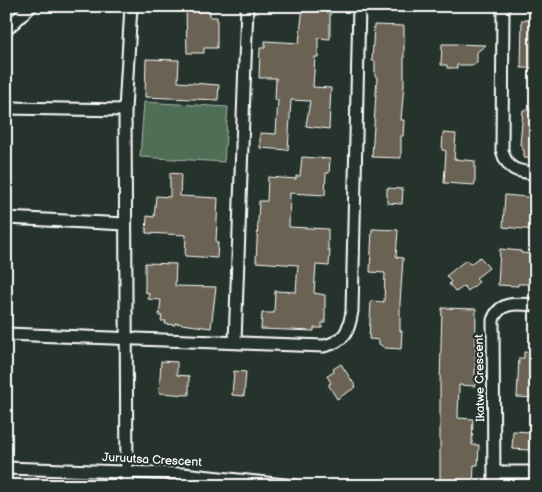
<svg xmlns="http://www.w3.org/2000/svg" width="542" height="492" font-family="'Balsamiq Sans',sans-serif">
	<style>
		.green { fill: #506e57; stroke: #a8b6ab }
		.building { fill: #6a6352; stroke: #fff }
		.lines { fill: none; stroke-linecap: round; stroke-linejoin: round }
		.minor-casing { stroke: #fff; stroke-width: 15 }
		.minor { stroke: #26332d; stroke-width: 11 }
		.labels { text-anchor: middle; dominant-baseline: central; stroke-width: 4.5; stroke-linejoin: round; paint-order: stroke }
		.street-label { font-size: 12px; fill: #fff; stroke: #26332d }
	</style>
	<rect width="100%" height="100%" fill="#26332d"/>
	<filter id="ink" filterUnits="userSpaceOnUse"><feTurbulence type="fractalNoise" baseFrequency=".02" numOctaves="2"/><feDisplacementMap in="SourceGraphic" scale="10" xChannelSelector="R" yChannelSelector="G"/><feConvolveMatrix kernelMatrix="1 2 1 2 8 2 1 2 1" color-interpolation-filters="sRGB"/></filter>
	<g filter="url(#ink)">
		<path class="green" d="M144,102L228,107L224,162L140,157Z"/>
		<g class="building">
			<path d="M186,6H210V17H217V48H204V53H187Z"/>
			<path d="M303,6H330V39L318,38V57H315L313,87L331,88L329,129L306,126L310,101L291,100L288,150L260,148V133L276,134L278,100H275L276,78H259L260,48H265V41L299,43Z"/>
			<path d="M522,20H536V68H521Z"/>
			<path d="M374,25L404,26V85L401,120H404L403,136H401V158L372,157L377,77L375,76V61H372Z"/>
			<path d="M442,44H452L486,45L477,52V62L473,65H457V68H447V65H441Z"/>
			<path d="M146,59L179,60L178,82L219,85L218,100L145,97Z"/>
			<path d="M523,110H536V159L524,158V150H522V145H520Z"/>
			<path d="M443,133L456,134L454,159L475,161V185L444,183L446,151L442,150Z"/>
			<path d="M302,157L330,159L329,173H326L325,195L290,193L289,227L328,229V250H330L329,266L316,265L314,293L325,295V323H322V328H314V331L261,329L262,313H274L275,291L296,292L298,265L256,262L259,201H267L268,177L296,179V176H300Z"/>
			<path d="M170,173L181,174L180,196L218,198L216,242L218,243L217,258L185,256L186,235L146,233L147,216L154,217L156,196L170,197Z"/>
			<path d="M387,188L403,189L402,204L387,203Z"/>
			<path d="M505,195L536,198V230L503,227Z"/>
			<path d="M372,229L398,230L396,257L403,258L400,303V331H402L401,349L385,348L379,344V340L369,339L371,301L384,302L385,273L370,272Z"/>
			<path d="M500,249L521,251V253L536,254V284H518V286L498,285Z"/>
			<path d="M480,257L489,268L476,278L479,282L468,291L464,286L456,292L449,284L451,282L446,276L466,260L470,264Z"/>
			<path d="M145,263L176,264L175,286L216,287L211,328L175,323V325L165,324L166,321H161L162,316H159L161,300L148,299L149,293L145,292Z"/>
			<path d="M442,308L476,309L475,386L459,385L458,418L473,419L472,445H479L478,465H474L473,486H440V384Z"/>
			<path d="M524,352L536,353V398L517,397L519,358H524Z"/>
			<path d="M161,361L177,362V375L189,376V395L159,393Z"/>
			<path d="M341,364L356,387L337,399L329,386V384L331,383L327,376L334,372L333,369Z"/>
			<path d="M234,371L246,372L244,396L232,395Z"/>
			<path d="M513,431L530,432L529,450L512,449Z"/>
		</g>
		<g class="lines">
			<g class="minor-casing">
				<g id="minor">
					<path d="M503,6L502,150C507,170 517,172 536,173"/>
					<path d="M6,30L31,6"/>
					<path d="M6,108L125,110"/>
					<path d="M6,218L125,224"/>
					<path d="M6,334L324,346C345,341 349,331 352,311L359,6"/>
					<path d="M235,342L247,6"/>
					<path d="M6,468L183,474L295,486"/>
					<path d="M495,472H536"/>
					<path d="M127,486L125,110L131,6"/>
					<path d="M494,486L493,320C500,300 518,304 536,305"/>
				</g>
			</g>
			<use href="#minor" class="minor"/>
		</g>
	</g>
	<g class="labels">
		<g class="street-label">
			<text transform="translate(480 378) rotate(-91)">Ikatwe Crescent</text>
			<text transform="translate(152 460) rotate(3)">Juruutsa Crescent</text>
		</g>
	</g>
	<rect width="542" height="492" fill="none" stroke="#26332d" stroke-width="25"/>
	<rect x="12" y="12" width="517" height="467" fill="none" stroke="#fff" stroke-width="2" filter="url(#ink)"/>
</svg>
